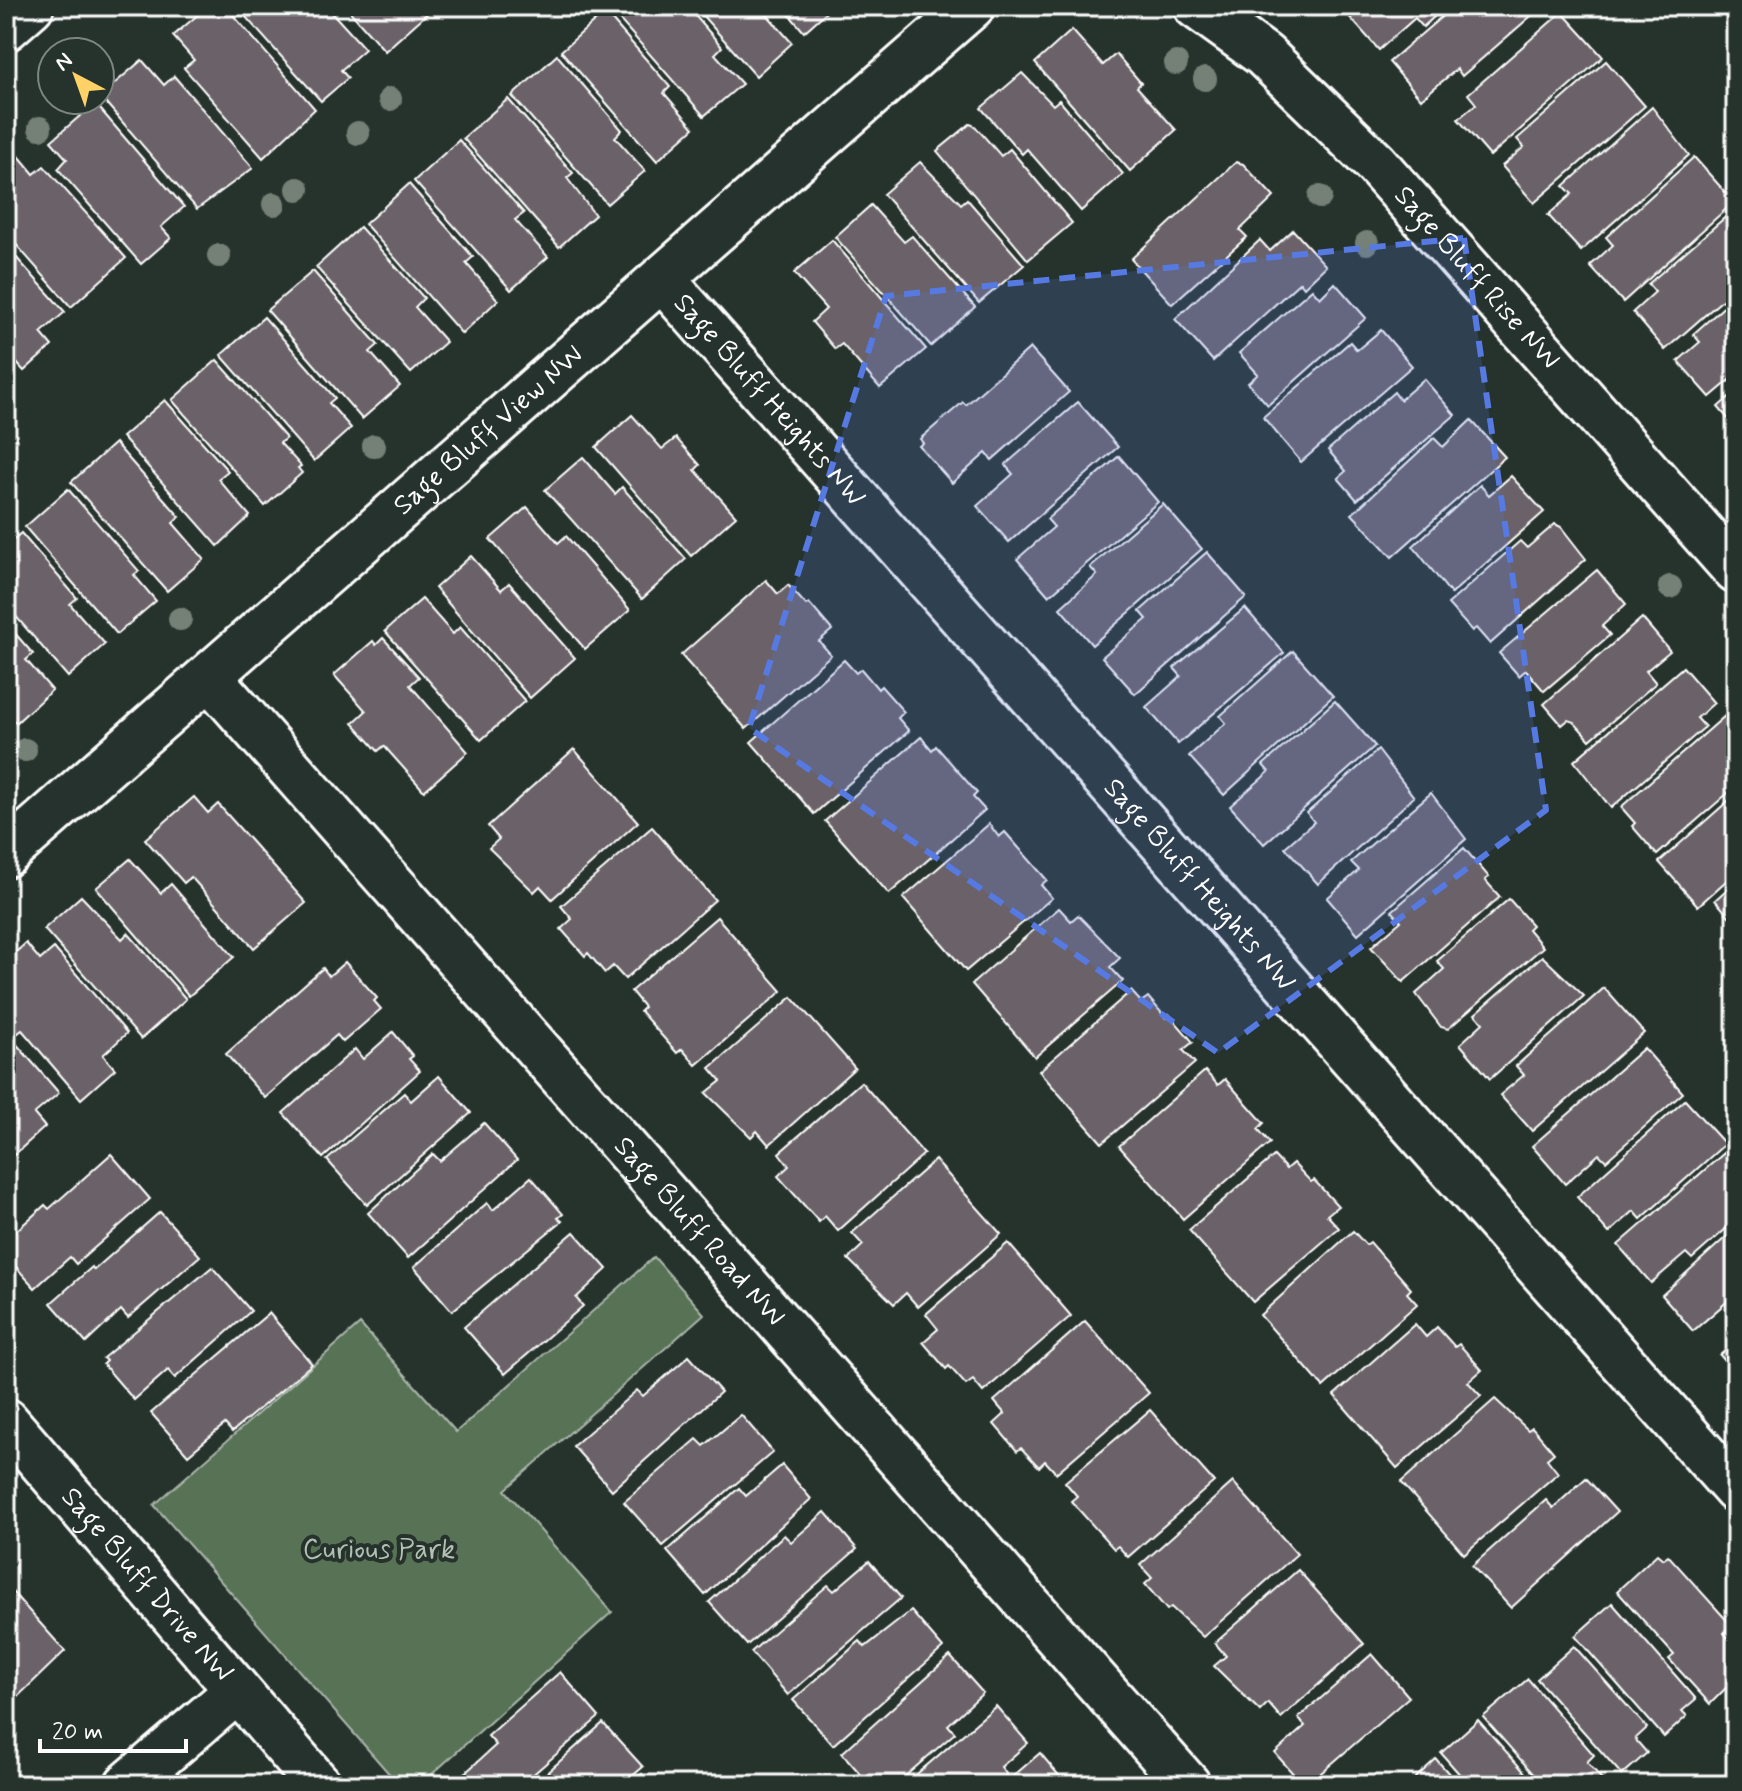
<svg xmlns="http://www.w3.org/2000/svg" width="1742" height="1791" font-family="Mynerve,sans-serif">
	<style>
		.green { fill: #587257; stroke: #acb8ab; stroke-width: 2 }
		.building { fill: #6b6267; stroke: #fff; stroke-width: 2 }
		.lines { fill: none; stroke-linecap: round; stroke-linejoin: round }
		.minor-casing { stroke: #fff; stroke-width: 50 }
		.minor { stroke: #26332d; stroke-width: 44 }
		.tree { fill: #748177 }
		.marked { fill: #567ae2; fill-opacity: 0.2; stroke: #567ae2; stroke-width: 6; stroke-dasharray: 16 10; stroke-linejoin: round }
		.labels { text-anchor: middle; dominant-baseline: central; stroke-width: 8; stroke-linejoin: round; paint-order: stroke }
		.street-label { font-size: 28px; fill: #fff; stroke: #26332d }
		.park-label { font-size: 28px; fill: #b4c0b3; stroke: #26332d }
	</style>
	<rect width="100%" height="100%" fill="#26332d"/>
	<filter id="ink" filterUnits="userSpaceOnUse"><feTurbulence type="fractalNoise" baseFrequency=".0125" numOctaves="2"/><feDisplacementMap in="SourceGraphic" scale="16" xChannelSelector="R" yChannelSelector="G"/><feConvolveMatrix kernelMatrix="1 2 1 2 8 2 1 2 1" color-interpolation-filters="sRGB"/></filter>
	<g filter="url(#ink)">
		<path class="green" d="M654,1257L704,1314L505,1490L612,1612L420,1785H399L154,1505L360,1324L456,1432Z"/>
		<g class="building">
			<path d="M208,6L227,8L315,109L263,158L184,68L194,60L173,36Z"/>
			<path d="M236,6H326L365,49L341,70L348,78L321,101Z"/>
			<path d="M345,6H425L430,11L385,51Z"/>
			<path d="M614,6H687L722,47L715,54L742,84L704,116L610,9Z"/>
			<path d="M694,6H770L764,11L792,43L756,76Z"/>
			<path d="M782,6H833L804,32Z"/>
			<path d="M1356,6H1446L1423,27L1415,18L1379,50L1347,14Z"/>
			<path d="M1454,6H1534L1538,10L1462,76L1457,69L1421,99L1389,62Z"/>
			<path d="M605,12L670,87L664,93L694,128L657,161L561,51Z"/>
			<path d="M1562,12L1603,57L1490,156L1458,119L1476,104L1468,94Z"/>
			<path d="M1072,30L1103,65L1116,54L1141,83L1137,87L1176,130L1130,171L1035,63Z"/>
			<path d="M557,55L622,130L615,137L645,171L607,204L512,96Z"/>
			<path d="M142,60L164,85L174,76L253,168L197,209L100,96Z"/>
			<path d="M1606,61L1645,106L1534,203L1502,166L1524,147L1517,139Z"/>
			<path d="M1022,73L1053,105L1059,100L1123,174L1081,211L1027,149L1022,154L981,108Z"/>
			<path d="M508,99L573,173L567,178L595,215L559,247L463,138Z"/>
			<path d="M95,103L184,207L161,227L171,238L141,264L58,169L67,159L51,141Z"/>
			<path d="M1652,107L1689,155L1581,251L1548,215L1572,194L1564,186Z"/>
			<path d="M970,124L975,126L1001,156L1010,149L1072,223L1028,260L937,151Z"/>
			<path d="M459,140L524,213L515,220L548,257L511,290L414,181Z"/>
			<path d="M19,156L34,174L44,166L126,258L71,307L6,233V168Z"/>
			<path d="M1694,157L1734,202L1623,302L1590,266L1613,245L1606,237Z"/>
			<path d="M920,162L961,204L967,199L1024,265L979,303L883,194Z"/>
			<path d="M1236,162L1243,164L1274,197L1240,230L1247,237L1172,304L1131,259Z"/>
			<path d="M409,184L473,257L466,263L498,300L462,334L365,224Z"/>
			<path d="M871,205L904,242L912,236L975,307L931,346L835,237Z"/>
			<path d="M1736,208V288L1665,350L1633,312L1655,292L1648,284Z"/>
			<path d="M360,227L424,298L415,307L446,342L411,373L316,267Z"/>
			<path d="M1293,230L1326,266L1304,287L1300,282L1213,361L1175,319L1260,240L1270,251Z"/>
			<path d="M832,240L926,349L880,388L842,344L835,349L812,322L826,309L794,273Z"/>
			<path d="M6,246L65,312L41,333L52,346L24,371L6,351Z"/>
			<path d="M313,271L378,345L370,352L400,386L362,419L267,310Z"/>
			<path d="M1335,283L1366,318L1268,405L1248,383L1258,374L1239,353L1312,289L1320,298Z"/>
			<path d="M1736,296V375L1710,397L1678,361L1700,342L1693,334Z"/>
			<path d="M264,317L335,398L329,403L351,428L314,461L221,355Z"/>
			<path d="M1381,330L1412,366L1301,462L1263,417L1350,342L1357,350Z"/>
			<path d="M1030,348L1069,392L992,460L986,453L952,483L919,446L923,443L920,439L963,402L966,405Z"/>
			<path d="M217,360L286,438L280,443L301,466L298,468L302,473L265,506L172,400Z"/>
			<path d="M1424,379L1455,415L1357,500L1338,478L1346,471L1328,450L1394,392L1400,400Z"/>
			<path d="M1736,391V428L1718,407Z"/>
			<path d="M165,400L228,471L218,479L250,516L218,546L122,437Z"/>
			<path d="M1078,402L1118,447L1009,542L977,506L1013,474L1005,465Z"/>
			<path d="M632,415L662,449L676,438L700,465L695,470L736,516L691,556L596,447Z"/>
			<path d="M1471,420L1505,457L1392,557L1352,514L1434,438L1443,447Z"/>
			<path d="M115,443L180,517L173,523L204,559L167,591L71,482Z"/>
			<path d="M1119,456L1158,502L1049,596L1017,559L1054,527L1047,519Z"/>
			<path d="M583,457L615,494L622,487L686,559L642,599L545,490Z"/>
			<path d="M1511,476L1544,512L1451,594L1413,546L1480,485L1489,495Z"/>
			<path d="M68,489L139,571L134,575L156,601L117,634L25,527Z"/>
			<path d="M1163,504L1202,549L1092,645L1060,608L1097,575L1090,567Z"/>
			<path d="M527,507L558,543L566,536L630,610L585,649L490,539Z"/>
			<path d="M1555,524L1561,527L1586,559L1490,644L1476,628L1472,631L1448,604L1520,541L1527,548Z"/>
			<path d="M21,533L77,598L70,604L105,644L68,677L6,605V546Z"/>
			<path d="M1207,552L1246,597L1135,694L1102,657L1147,619L1140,611Z"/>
			<path d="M471,556L501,590L509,583L575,658L530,698L435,588Z"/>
			<path d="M1597,570L1626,604L1602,626L1610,635L1544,691L1526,670L1519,676L1499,653Z"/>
			<path d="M766,580L778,594L788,585L806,605L809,603L832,630L819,641L831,655L746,729L681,655Z"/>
			<path d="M422,599L453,634L460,627L525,701L481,740L385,631Z"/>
			<path d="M1245,608L1284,653L1178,744L1146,707L1181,676L1174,668Z"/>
			<path d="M1642,618L1670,651L1646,671L1656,683L1590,740L1574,722L1568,720L1562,725L1544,704Z"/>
			<path d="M6,623L33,654L26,660L52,690L16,723L6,713Z"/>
			<path d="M383,638L419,677L410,685L468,752L424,791L384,746L378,751L353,723L366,711L334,675L373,641L376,645Z"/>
			<path d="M1293,651L1333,696L1224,795L1189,756L1226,723L1220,716Z"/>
			<path d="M844,660L856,673L861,669L878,689L881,686L904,712L898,718L909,731L814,814L751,742Z"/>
			<path d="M1683,667L1714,703L1697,718L1705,727L1611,808L1574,761Z"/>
			<path d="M1335,701L1375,746L1264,844L1230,806L1269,772L1263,765Z"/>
			<path d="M1726,715L1736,727V771L1728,779L1735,787L1657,855L1632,826L1635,823L1621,807Z"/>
			<path d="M921,737L932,750L936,746L977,793L973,797L985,810L889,894L825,821Z"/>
			<path d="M574,749L638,822L552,899L540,886L534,892L489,848L499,839L488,826Z"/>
			<path d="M1378,750L1414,797L1318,884L1285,847L1314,822L1307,813Z"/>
			<path d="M1431,793L1466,839L1358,934L1327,898L1359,870L1351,862Z"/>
			<path d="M1736,794V872L1698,906L1659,862Z"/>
			<path d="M194,797L208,813L218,804L306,903L254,948L191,877L184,883L145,839Z"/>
			<path d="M989,824L999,837L1005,832L1047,880L1041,885L1052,898L966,971L903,898Z"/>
			<path d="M652,827L715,900L625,979L613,966L605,973L588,953L585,956L561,929L572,919L561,906Z"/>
			<path d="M1464,848L1489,877L1485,880L1500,897L1403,982L1371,947L1401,921L1392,911Z"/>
			<path d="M130,859L161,893L171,884L234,957L189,996L96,888Z"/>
			<path d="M1736,881V922L1735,923L1715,900Z"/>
			<path d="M81,896L122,939L128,933L186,999L141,1039L44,929Z"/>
			<path d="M1509,899L1532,925L1528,929L1543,947L1448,1029L1441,1027L1416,994L1444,969L1437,961Z"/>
			<path d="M1059,908L1071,921L1078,915L1120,958L1110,967L1123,981L1035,1057L972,984Z"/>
			<path d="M717,917L782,991L696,1065L682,1049L677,1053L640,1011L644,1007L631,991Z"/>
			<path d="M26,943L40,960L54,948L127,1033L103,1055L115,1069L81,1099L22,1030L17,1034L6,1022V961Z"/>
			<path d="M1542,956L1584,996L1490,1079L1460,1044L1483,1023L1475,1014Z"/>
			<path d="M345,962L377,998L374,1001L381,1009L343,1042L337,1035L265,1098L226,1054L323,968L329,976Z"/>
			<path d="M1604,988L1644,1033L1532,1131L1500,1095L1524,1075L1516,1066Z"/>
			<path d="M1131,991L1141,1002L1148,997L1166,1018L1169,1014L1193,1042L1183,1050L1195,1063L1102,1143L1039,1071Z"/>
			<path d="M792,997L855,1068L769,1145L757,1131L751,1137L706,1093L721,1081L710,1068Z"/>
			<path d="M6,1032L59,1093L34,1114L45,1127L14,1155L6,1146Z"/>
			<path d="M393,1032L413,1056L409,1059L420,1071L323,1158L283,1113L355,1049L363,1059Z"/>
			<path d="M1644,1048L1683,1093L1606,1161L1599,1154L1565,1184L1532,1146Z"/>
			<path d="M1205,1071L1218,1085L1225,1079L1264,1123L1258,1129L1270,1143L1183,1219L1119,1146Z"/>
			<path d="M439,1076L471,1113L367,1205L327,1160L404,1093L411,1101Z"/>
			<path d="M861,1082L924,1154L838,1231L825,1216L819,1222L778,1176L789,1166L779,1153Z"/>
			<path d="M1685,1100L1725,1144L1641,1219L1634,1211L1609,1233L1577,1197Z"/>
			<path d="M484,1123L517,1160L408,1258L368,1213L433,1154L440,1161Z"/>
			<path d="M1730,1148L1736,1155V1220L1692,1259L1686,1253L1651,1283L1618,1245Z"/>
			<path d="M111,1154L150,1199L76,1264L70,1257L35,1288L6,1256V1240L45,1205L49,1209Z"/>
			<path d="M1274,1156L1286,1169L1293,1163L1311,1182L1314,1180L1338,1206L1327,1215L1339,1228L1253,1302L1189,1230Z"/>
			<path d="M935,1160L1001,1234L918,1307L906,1293L894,1304L848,1259L863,1245L852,1233Z"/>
			<path d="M531,1177L563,1214L558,1218L562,1221L452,1311L414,1267L487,1203L493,1210Z"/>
			<path d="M160,1212L200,1256L128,1318L121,1310L86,1343L51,1303L92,1267L94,1270Z"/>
			<path d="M1736,1228V1308L1729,1300L1693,1331L1662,1295Z"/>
			<path d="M1353,1231L1366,1245L1370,1242L1411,1289L1407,1293L1417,1304L1323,1387L1260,1315Z"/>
			<path d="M574,1232L607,1269L576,1298L583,1306L505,1374L464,1327Z"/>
			<path d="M1008,1243L1071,1316L983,1392L973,1380L966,1385L949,1366L946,1369L923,1342L938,1329L926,1314Z"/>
			<path d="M212,1267L251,1311L175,1378L168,1370L134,1400L103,1364L106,1361L103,1358Z"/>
			<path d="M269,1313L312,1364L232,1432L225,1424L188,1455L151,1413Z"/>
			<path d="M1085,1321L1149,1393L1056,1473L1045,1461L1039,1467L1021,1448L1017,1451L994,1424L1005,1414L994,1401Z"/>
			<path d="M1415,1324L1426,1337L1437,1327L1455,1347L1459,1344L1482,1370L1468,1382L1481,1396L1397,1468L1334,1395Z"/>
			<path d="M1736,1341V1374L1720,1355Z"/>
			<path d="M689,1356L721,1392L612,1490L573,1446L637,1390L643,1396Z"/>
			<path d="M1495,1399L1528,1430L1532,1427L1554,1453L1547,1459L1558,1473L1464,1554L1401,1482Z"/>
			<path d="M1150,1410L1214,1482L1128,1557L1118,1546L1114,1549L1071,1501L1077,1496L1065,1482Z"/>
			<path d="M741,1415L773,1452L663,1546L624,1502L697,1439L704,1446Z"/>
			<path d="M782,1465L811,1499L705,1595L667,1551L739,1488L746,1496Z"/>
			<path d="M1586,1478L1617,1512L1511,1608L1472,1566L1546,1500L1553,1508Z"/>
			<path d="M1233,1482L1297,1554L1203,1637L1171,1607L1167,1610L1145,1584L1152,1578L1140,1565Z"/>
			<path d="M825,1512L857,1549L747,1645L709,1602L784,1535L791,1542Z"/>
			<path d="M1657,1554L1663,1559L1668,1555L1732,1626L1724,1633L1736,1647V1678L1710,1704L1669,1659L1674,1655L1617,1591Z"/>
			<path d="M869,1561L901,1598L788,1695L751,1652L828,1585L834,1591Z"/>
			<path d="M1298,1570L1364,1644L1281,1718L1268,1703L1260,1711L1214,1666L1226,1656L1215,1643Z"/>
			<path d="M6,1585L65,1651L6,1708Z"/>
			<path d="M1612,1603L1696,1699L1682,1711L1687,1716L1664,1737L1575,1636Z"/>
			<path d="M911,1611L943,1648L833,1745L793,1700L860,1641L865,1647Z"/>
			<path d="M1574,1646L1647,1728L1635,1739L1647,1753L1622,1775L1537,1679Z"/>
			<path d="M1372,1654L1409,1697L1307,1785H1303L1275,1753L1305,1726L1298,1718Z"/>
			<path d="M950,1656L983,1693L948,1725L955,1733L895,1785H870L842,1753Z"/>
			<path d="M560,1672L599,1717L521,1785H476L465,1773L496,1745L488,1736Z"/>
			<path d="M1528,1679L1594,1755L1587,1762L1607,1785H1543L1483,1717Z"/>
			<path d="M996,1706L1028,1743L1001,1767L1007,1775L996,1785H904Z"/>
			<path d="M1478,1720L1536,1785H1469L1441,1753Z"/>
			<path d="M603,1723L643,1767L622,1785H533Z"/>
			<path d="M1040,1753L1067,1785H1003Z"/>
			<path d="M1436,1759L1459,1785H1408Z"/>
			<path d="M642,1774L652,1785H630Z"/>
		</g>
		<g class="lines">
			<g class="minor-casing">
				<g id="minor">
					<path id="s1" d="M1196,6L1264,55L1376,164L1736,571"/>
					<path d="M6,28L31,6"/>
					<path id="s2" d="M662,279L1736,1490"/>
					<path id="s3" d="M209,677L1188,1785"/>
					<path id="s4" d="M6,854L972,6"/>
					<path id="s5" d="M6,1421L319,1785"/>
					<path d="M127,1785L236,1692"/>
				</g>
			</g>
			<use href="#minor" class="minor"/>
		</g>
		<g class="tree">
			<circle cx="1176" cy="63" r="12"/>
			<circle cx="1205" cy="79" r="12"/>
			<circle cx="390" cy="99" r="12"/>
			<circle cx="40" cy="128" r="12"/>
			<circle cx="358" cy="133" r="12"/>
			<circle cx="298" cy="189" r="12"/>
			<circle cx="1320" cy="197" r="12"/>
			<circle cx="274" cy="204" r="12"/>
			<circle cx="1367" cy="243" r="12"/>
			<circle cx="219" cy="256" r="12"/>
			<circle cx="374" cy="446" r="12"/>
			<circle cx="1670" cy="587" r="12"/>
			<circle cx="180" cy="619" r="12"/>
			<circle cx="25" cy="750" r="12"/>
		</g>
	</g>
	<path class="marked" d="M1464,238L1546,810L1218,1053L749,728L886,296Z"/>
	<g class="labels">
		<g class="street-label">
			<text stroke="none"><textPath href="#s1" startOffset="392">Sage Bluff Rise NW</textPath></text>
			<text stroke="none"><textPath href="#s2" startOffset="162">Sage Bluff Heights NW</textPath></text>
			<text stroke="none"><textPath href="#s4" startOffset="642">Sage Bluff View NW</textPath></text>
			<text stroke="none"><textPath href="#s2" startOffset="810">Sage Bluff Heights NW</textPath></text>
			<text stroke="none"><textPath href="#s3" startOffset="740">Sage Bluff Road NW</textPath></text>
			<text stroke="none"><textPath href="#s5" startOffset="216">Sage Bluff Drive NW</textPath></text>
		</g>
		<g class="park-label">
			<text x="379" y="1550">Curious Park</text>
		</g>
	</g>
	<rect width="1742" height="1791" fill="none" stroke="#26332d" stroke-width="32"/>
	<rect x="16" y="16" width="1710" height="1759" fill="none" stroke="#fff" stroke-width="3" filter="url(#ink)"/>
	<g transform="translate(76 76) rotate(319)"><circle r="38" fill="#26332d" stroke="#7d8581" stroke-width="2"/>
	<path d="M0-6L14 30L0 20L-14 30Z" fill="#ffd166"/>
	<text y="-12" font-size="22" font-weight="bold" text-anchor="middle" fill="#ffffff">N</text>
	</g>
	<path d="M40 1739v12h146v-12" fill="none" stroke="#ffffff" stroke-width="4"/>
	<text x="52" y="1739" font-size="24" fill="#ffffff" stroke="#26332d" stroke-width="6" paint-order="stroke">20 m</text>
</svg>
